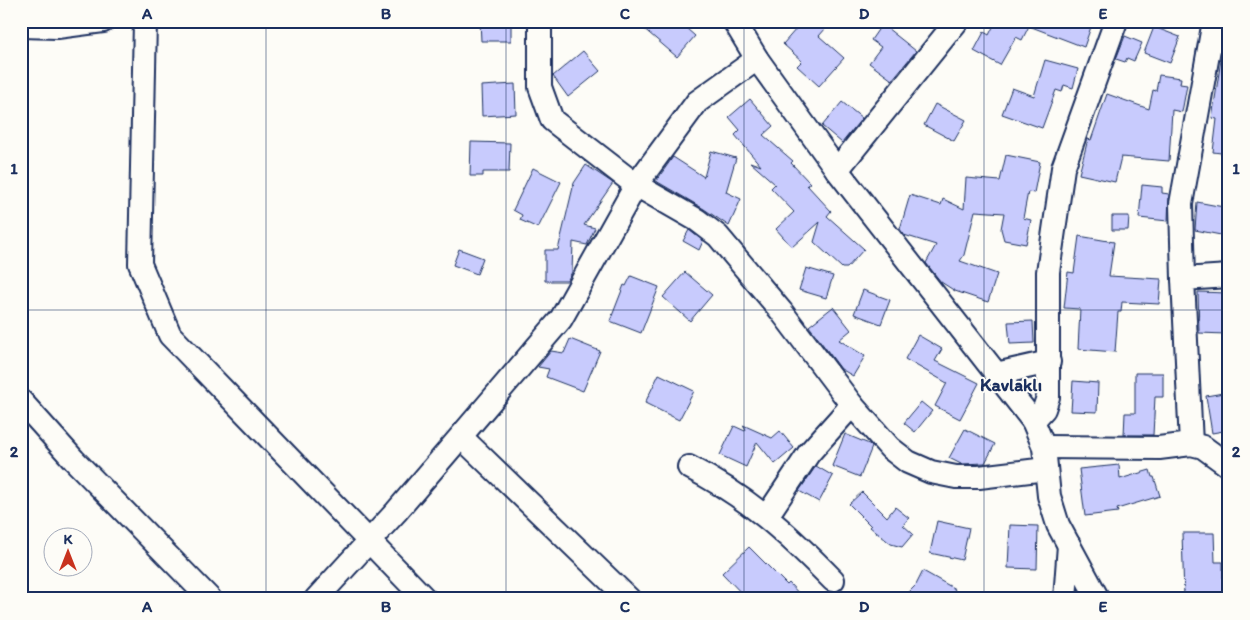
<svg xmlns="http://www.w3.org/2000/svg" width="1250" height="620" font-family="Itim,sans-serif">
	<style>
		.building { fill: #c8cbfd; stroke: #1b2f5e }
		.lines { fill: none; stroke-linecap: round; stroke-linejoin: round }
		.minor-casing { stroke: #1b2f5e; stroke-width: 26 }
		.minor { stroke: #fdfcf7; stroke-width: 22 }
		.grid { fill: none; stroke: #1b2f5e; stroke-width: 1; stroke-opacity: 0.55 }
		.labels { text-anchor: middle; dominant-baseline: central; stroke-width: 4; stroke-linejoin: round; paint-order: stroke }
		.quarter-label { font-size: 18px; font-weight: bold; fill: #1b2f5e; stroke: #fdfcf7 }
		.neatline { fill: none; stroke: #1b2f5e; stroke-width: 2 }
		.grid-label { font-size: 16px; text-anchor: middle; font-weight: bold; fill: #1b2f5e }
	</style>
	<rect width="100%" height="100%" fill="#fdfcf7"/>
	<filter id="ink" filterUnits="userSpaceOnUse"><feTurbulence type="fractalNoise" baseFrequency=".02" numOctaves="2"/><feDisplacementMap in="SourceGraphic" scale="10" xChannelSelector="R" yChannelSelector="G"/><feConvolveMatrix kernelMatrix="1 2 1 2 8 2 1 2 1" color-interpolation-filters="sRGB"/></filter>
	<g filter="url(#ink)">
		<g class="building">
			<path d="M480,21H511V41H481Z"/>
			<path d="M635,21H678L695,36L677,57Z"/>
			<path d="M803,21H819L826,28L819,36L844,58L819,86L797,66L802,61L783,44Z"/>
			<path d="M996,21H1084L1092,24L1084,47L1029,26L1022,40L1016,37L1000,65L974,51L984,32L989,35Z"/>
			<path d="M882,24L916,51L892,80L869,63L881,47L871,40Z"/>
			<path d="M1154,27L1180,37L1170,63L1144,53Z"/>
			<path d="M1226,28H1229V154L1213,152L1217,119L1212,118Z"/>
			<path d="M1125,36L1142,43L1134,61L1127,58L1125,62L1116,59Z"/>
			<path d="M583,51L600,71L568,97L553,76Z"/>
			<path d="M1045,60L1078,69L1073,88L1064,85L1062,92L1056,90L1042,128L1002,114L1012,88L1034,96Z"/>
			<path d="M1159,75L1181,78L1180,84L1187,85L1182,112L1172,110L1169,161L1121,157L1115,182L1079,174L1088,139L1091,140L1107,94L1149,109L1153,90L1156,91Z"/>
			<path d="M515,84L516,114L482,116L481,86Z"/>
			<path d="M750,99L773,126L763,135L793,161L791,163L810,183L807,185L831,211L827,216L864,249L847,268H842L814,242L820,222L792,247L776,229L794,212L771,188L775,184L750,162L761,166L735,135L740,130L729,117Z"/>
			<path d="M842,102L862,118L842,143L822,126Z"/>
			<path d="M935,104L966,120L954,141L924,125Z"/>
			<path d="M471,142L510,143L509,172H483V176H470Z"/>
			<path d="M711,151L736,158L726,192L741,199L729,226L704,209L656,181L673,157L704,177Z"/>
			<path d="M1006,155L1040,162L1034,193L1028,192L1023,218L1031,220L1026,244L1004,240L1001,229L1004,213L975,211L964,255L960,261L997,274L988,302L955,291L941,282L926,263L936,245L904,235L900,229L910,195L941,205L943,199L964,209L966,178L1000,181Z"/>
			<path d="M586,165L613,183L584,225L595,228L587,245L573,242L572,272L567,281H545V250H558L574,183Z"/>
			<path d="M533,168L561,182L538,228L520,220L522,215L513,210Z"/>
			<path d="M1142,185L1162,187V193L1169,194L1168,221L1139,218Z"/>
			<path d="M1197,202L1229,208L1226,236L1195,230Z"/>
			<path d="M1112,216H1129L1128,230H1112Z"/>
			<path d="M689,230L703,241L699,250L683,241Z"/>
			<path d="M1079,236L1114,242L1109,276L1161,279L1159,304L1122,302L1121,312H1118L1115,352L1078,349L1080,309L1064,308L1068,272L1074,273Z"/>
			<path d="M459,249L483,258L477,274L453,265Z"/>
			<path d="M806,268L833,276L826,298L799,290Z"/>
			<path d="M685,272L712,295L690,321L663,297Z"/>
			<path d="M631,276L659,287L641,333L610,321L624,285L626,286Z"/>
			<path d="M863,290L890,300L881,324L854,314Z"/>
			<path d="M1198,292L1227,293L1226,334L1199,333Z"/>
			<path d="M833,307L851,330L839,340L865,356L853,376L841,369L809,326Z"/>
			<path d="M1033,321L1034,343L1010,344L1008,322Z"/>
			<path d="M918,335L942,349L935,361L979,383L960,419L935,406L947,383L905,359Z"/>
			<path d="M570,339L600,351L583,391L546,377L549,369L538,367L551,351L564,353Z"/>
			<path d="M1135,373H1163V397H1155L1153,435H1124L1125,413H1135Z"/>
			<path d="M659,374L694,391L679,420L645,403Z"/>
			<path d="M1073,381L1098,383L1097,412L1071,411Z"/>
			<path d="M1229,392V430L1212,433L1206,396Z"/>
			<path d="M921,402L932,411L915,432L904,423Z"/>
			<path d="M743,425L772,438L780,431L794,448L775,464L757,442L746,467L720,455L734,426L745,431L746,429Z"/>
			<path d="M965,429L995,444L985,463L961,464L949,458Z"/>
			<path d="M845,434L869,444L872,447L860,477L832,466Z"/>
			<path d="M1119,465L1120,479L1150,470L1152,477H1154L1160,496L1117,509L1118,512L1085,516L1079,469Z"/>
			<path d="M816,466L833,476L819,502L799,491Z"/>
			<path d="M862,492L887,517L895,507L909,518L903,525L913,534L902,547L891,544L870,527L871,526L849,504Z"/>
			<path d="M937,521L969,528L962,560L930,553Z"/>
			<path d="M1010,525L1038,526L1037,569L1008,568Z"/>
			<path d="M1182,533H1214L1215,562H1223V597H1184Z"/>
			<path d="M749,547L787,585L789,583L804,599H747L722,573Z"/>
			<path d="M923,571L955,589L950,599H902L916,585Z"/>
		</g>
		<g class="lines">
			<g class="minor-casing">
				<g id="minor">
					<path d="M145,21L140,264L170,335L425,599"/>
					<path d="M540,21V87L552,120L636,185L697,220L718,236L781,311L852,405L890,448L908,462L931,472L956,477H979L1046,469"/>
					<path d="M734,21L757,59L837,170L1033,421L1044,447L1049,496L1058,525L1098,599"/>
					<path d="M21,26L57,27L103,21"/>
					<path d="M837,170L957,21"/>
					<path d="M1183,279L1181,204L1214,21"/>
					<path d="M996,374L1049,362"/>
					<path d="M21,401L74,460L210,599"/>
					<path d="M1033,421L1044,409L1048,397V272L1063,168L1116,21"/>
					<path d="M461,437L629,599"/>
					<path d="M1191,444L1183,279L1229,276"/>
					<path d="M1044,447L1159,448L1191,444L1203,447L1229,466"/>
					<path d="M689,467C748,497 787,533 833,580"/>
					<path d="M767,516L809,453L852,405"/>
					<path d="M316,599L396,512L561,319L636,185L697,102L757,59"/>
					<path d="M1065,599L1069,545"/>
				</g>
			</g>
			<use href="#minor" class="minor"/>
		</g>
	</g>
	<path class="grid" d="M266,21V599M506,21V599M744,21V599M984,21V599M21,310H1229"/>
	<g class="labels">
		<g class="quarter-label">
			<text x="1011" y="385">Kavlaklı</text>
		</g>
	</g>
	<rect width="1250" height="620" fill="none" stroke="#fdfcf7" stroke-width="55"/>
	<g transform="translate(68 552)"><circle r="24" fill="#fdfcf7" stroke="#a3aaba"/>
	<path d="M0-4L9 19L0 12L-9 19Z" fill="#c8321e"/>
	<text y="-8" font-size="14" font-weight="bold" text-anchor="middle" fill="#1b2f5e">K</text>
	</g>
	<rect x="28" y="28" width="1194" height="564" class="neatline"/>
	<g class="grid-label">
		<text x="147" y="19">A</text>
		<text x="386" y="19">B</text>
		<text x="625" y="19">C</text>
		<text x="864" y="19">D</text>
		<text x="1103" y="19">E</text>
		<text x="14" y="174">1</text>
		<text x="1236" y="174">1</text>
		<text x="14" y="457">2</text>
		<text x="1236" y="457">2</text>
		<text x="147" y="612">A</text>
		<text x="386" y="612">B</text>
		<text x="625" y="612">C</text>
		<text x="864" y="612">D</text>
		<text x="1103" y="612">E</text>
	</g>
</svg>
